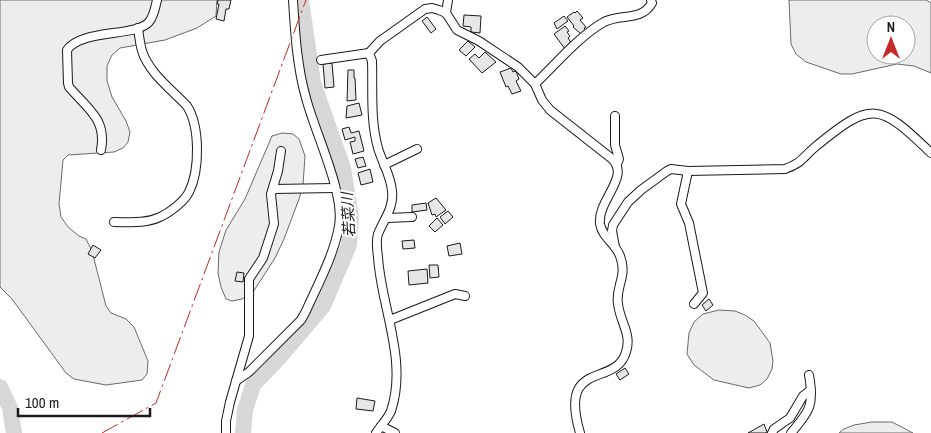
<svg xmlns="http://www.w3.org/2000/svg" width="931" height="433" font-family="'Archivo Narrow','Noto Sans JP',sans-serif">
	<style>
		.built { fill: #ededed; stroke: #6a6a6a; fill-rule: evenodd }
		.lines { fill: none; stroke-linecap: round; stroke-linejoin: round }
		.river { stroke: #d7d7d7; stroke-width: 16 }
		.building { fill: #e6e6e6; stroke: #1a1a1a }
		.minor-casing { stroke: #1a1a1a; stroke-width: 10 }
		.minor { stroke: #fff; stroke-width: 8 }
		.power { stroke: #c62828; stroke-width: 1; stroke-dasharray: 18 4 2.5 4; stroke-linecap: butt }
		.labels { text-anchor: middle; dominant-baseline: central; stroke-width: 4; stroke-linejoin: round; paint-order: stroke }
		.water-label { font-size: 15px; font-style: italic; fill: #1a1a1a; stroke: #fff }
	</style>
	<rect width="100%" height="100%" fill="#fff"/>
	<g class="built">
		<path d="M0,0H217L216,16L197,28L165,40L120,48L112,55L107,66V81L112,97L126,121L130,132L128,142L123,148L114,152L68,155L63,160L59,204L61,217L68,227L79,236L86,239L92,251L106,306L111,313L126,319L134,327L148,361L147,374L142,380L106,385L74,379L66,373L12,299L0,287Z"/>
		<path d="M789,0H926L931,3V73L914,66L897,64L852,74H841L806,62L796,54L791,44ZM876,25H906V55H876Z"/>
		<path d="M282,133L293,134L299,139L305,156L303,185L299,199L284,239L275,258L253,292L242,299L232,301L226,299L221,287L218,273L219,252L226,230L245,199L272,136Z"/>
		<path d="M719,310L735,311L745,315L754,321L770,343L773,361L772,369L767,379L760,385L749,388L714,380L694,365L687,354L689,333L694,322L703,314Z"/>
		<path d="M872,422H892L913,433H839L844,429L854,425Z"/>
	</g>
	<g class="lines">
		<g class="river">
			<path d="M0,387L10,408L14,433"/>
			<path d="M243,433L245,410L253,385L278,359L323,306L349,245L351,218L343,168L313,83L301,0"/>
		</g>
	</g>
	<g class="building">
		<path d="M218,0H231L229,9H226L224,21L216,19L219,4H217Z"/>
		<path d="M577,11L583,18L580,20L586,27L584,28L586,31L581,34L573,27L574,26L567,17L574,12L575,13Z"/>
		<path d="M464,15L481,16L480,33L471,32V27L463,26Z"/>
		<path d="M564,16L568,21L557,29L554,23Z"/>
		<path d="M427,17L436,29L431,33L422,21Z"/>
		<path d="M565,26L569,31L567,32L570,36L568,38L572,44L565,49L554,34Z"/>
		<path d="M468,41L475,47L466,56L459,50Z"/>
		<path d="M485,52L496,62L482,73L469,59L475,54L479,58Z"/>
		<path d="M332,63L334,87L325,88L323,64Z"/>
		<path d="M511,68L513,72L516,71L519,79L516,81L521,91L512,94L508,86L506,87L500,72Z"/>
		<path d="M348,70H354V78H355L356,100L347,101Z"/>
		<path d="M359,103L362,115L346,118L347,106Z"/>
		<path d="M349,127L351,133L359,131L364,151L353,154L350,142L355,141V137L345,140L342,129Z"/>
		<path d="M363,157L366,166L358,168L355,159Z"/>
		<path d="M370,169L373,182L361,185L358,173Z"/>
		<path d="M436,198L446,210L436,217L435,214L432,215L428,203Z"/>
		<path d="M426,203L427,210L412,212V205Z"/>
		<path d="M448,211L453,217L445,224L440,217Z"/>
		<path d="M437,218L443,225L435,232L429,226Z"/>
		<path d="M414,240L415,248L403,249L402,241Z"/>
		<path d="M460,243L462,254L449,256L447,246Z"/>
		<path d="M93,245L101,250L95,258L88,254Z"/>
		<path d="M429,265H438L439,277L430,278Z"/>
		<path d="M427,269L428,283L409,285L408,271Z"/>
		<path d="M237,272L244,273L243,282L235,281Z"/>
		<path d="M709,299L713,305L706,311L702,305Z"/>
		<path d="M625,368L629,374L620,380L616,374Z"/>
		<path d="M357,398L375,401L373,411L356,409Z"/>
		<path d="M764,424L767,432L765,433H748Z"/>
	</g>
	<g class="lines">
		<g class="minor-casing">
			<g id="minor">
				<path d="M446,13L448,0"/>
				<path d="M321,60L369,53"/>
				<path d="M535,84C557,63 578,37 604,22C621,13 641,22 652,3L651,0"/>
				<path d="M615,116V145L619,159L617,164"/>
				<path d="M101,150C107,119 87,108 69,87L68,83L67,50C81,29 136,37 149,22C154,16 155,8 157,0"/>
				<path d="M384,165L417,149"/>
				<path d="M688,171L681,204L689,223L703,293L694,304"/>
				<path d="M273,189L335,188"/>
				<path d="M387,218L412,217"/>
				<path d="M114,222C129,222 145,224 160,217C169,213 184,202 189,192C200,170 200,126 187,106C172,90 149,73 142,51C140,44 139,36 138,28"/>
				<path d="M615,247L612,231L613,225L628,202L641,190L667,171L671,169L688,171L785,169C802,163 802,158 815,147C872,100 879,103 931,153"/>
				<path d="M390,320L455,294L465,296"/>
				<path d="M236,381L249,372L301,320L306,311C318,284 334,255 339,226C345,193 315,133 306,98C297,67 295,32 293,0"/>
				<path d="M381,426L395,433"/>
				<path d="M226,433V421L230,402L249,336V279L263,258L274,224L271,194L278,171L281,151"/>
				<path d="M376,433C381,426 388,418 391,411C408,360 381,307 378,257C377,250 376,240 378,234C384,219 394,208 392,191C391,176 382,162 378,148C370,120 373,89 372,61L369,53L380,41L425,9L432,8L439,10L446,13L457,30L479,41L518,67L535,84L542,100L550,110L611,158C632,176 597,200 600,224C602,237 616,244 620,256C628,277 615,286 618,304C620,322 632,334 626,352C616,388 558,358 580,433"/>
				<path d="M772,433L774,429L790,418L803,396L811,390"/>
				<path d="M791,433C811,410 814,404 809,375"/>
			</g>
		</g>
		<use href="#minor" class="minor"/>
		<path class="power" d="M102,433L156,403L306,0"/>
	</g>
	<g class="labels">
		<g class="water-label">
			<text transform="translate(348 215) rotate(-93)">若菜川</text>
		</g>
	</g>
	<g transform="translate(891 40)"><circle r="24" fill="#ffffff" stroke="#a3a3a3"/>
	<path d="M0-4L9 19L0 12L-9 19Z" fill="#c62828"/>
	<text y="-8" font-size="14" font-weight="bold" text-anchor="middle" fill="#1a1a1a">N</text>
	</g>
	<path d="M18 408v8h132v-8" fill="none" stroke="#1a1a1a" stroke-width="2.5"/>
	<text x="25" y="408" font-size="15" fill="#1a1a1a" stroke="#ffffff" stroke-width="4" paint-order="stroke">100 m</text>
</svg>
